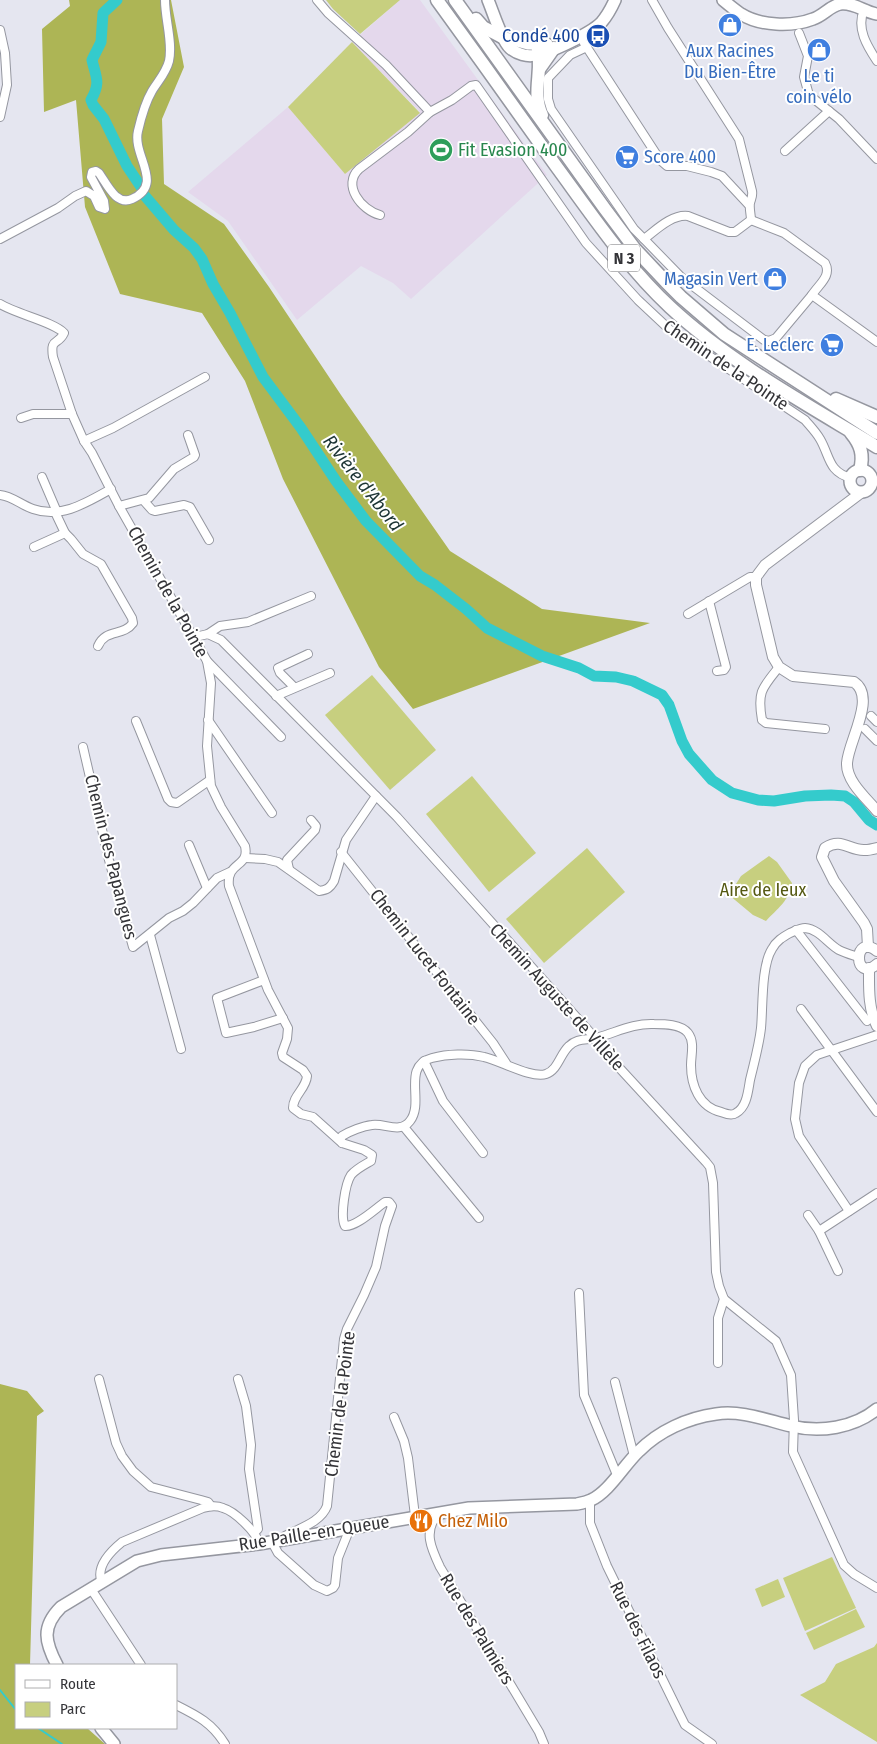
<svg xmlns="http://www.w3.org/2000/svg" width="877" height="1744" font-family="'Fira Sans Condensed',sans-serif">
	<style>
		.industrial { fill: #e4d8ec }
		.green { fill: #c7cf7f }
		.forest { fill: #adb555 }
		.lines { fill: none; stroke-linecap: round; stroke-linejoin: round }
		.stream { stroke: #34cbcc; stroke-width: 2 }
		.river { stroke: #34cbcc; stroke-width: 11 }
		.minor-casing { stroke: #9597a0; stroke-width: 10 }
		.tertiary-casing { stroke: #9597a0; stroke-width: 12 }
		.secondary-casing { stroke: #9597a0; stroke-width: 14 }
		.trunk-casing { stroke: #9597a0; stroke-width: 15 }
		.minor { stroke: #fff; stroke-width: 8 }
		.tertiary { stroke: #fff; stroke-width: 10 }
		.secondary { stroke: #fff; stroke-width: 11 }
		.trunk { stroke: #fff; stroke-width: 12 }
		.labels { text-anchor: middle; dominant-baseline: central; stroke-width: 4; stroke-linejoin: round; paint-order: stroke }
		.shield { fill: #fff; stroke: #717174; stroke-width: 1 }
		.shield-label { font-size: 16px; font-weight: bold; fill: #343438 }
		.transit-label { font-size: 18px; fill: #164399; stroke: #fff; text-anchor: end }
		.shop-label { font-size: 18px; fill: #366cbe; stroke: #fff }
		.leisure-label { font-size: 18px; fill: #27864d; stroke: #fff; text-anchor: start }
		.street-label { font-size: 18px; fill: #343438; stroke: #fff }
		.park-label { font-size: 18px; fill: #555912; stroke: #fff }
		.food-label { font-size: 18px; fill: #c56008; stroke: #fff; text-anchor: start }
		.water-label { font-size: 19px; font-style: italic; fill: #1c3434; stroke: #fff }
	</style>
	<rect width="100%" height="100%" fill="#e5e6f0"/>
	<path class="industrial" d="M400,0H420L547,175L411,299L393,283L361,266L297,320L228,221L188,192L288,107L345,174L420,112L352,42Z"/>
	<g class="green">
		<path d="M326,0H400L360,34L333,9Z"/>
		<path d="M352,42L420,113L345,174L288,107Z"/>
		<path d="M372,675L436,750L390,790L325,715Z"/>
		<path d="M472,776L536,853L489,892L426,814Z"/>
		<path d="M587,848L625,892L544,963L506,919Z"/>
		<path d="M769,856L777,862L792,883C790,900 777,909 766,921L753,915L729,895L741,876Z"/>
		<path d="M832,1557L856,1608L805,1631L783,1578Z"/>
		<path d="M778,1579L785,1597L762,1607L755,1589Z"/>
		<path d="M856,1609L865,1627L814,1650L806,1633Z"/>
		<path d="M877,1643V1742L800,1695L825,1682L836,1664L874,1647Z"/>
	</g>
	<g class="forest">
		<path d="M69,0H171L184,67L162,119L164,184L224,224L269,287L341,395L450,551L542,609L650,623L413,709L379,667L283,479L245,381L202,313L120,294L85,207L76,100L44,112L42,29L70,6Z"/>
		<path d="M0,1384L27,1391L44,1411L37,1416L30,1665H16V1728H87L105,1744H0Z"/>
	</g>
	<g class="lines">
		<g class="stream">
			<path d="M0,1690L16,1710"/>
			<path d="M38,1728L62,1744"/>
		</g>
		<g class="river">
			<path d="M117,0L103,13L101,42L92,60C96,78 101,82 91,100L93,105L104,119L127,166L141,187"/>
			<path d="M145,196L174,230L194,248L202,259L213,284L230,313L263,377L301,428L336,481L366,521L420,576L435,585L466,609L487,628L542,656L579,668L594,676L616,677L633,681L662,695L669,705L682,741L689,754L712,780L732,793L758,800L774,801L805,796L831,795L845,796L854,802L869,820L877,825"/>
		</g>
		<g class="minor-casing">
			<g id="minor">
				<path d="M317,0L328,13L386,65L430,112L452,100L471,86L476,85L586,243L638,300L669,329L805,420C810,426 816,432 820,439C830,456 828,472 851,478"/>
				<path d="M652,0L668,28L739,139L752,191C753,196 751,199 750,203C749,208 751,215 751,220"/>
				<path d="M864,10C856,28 867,46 877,61"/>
				<path d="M0,30L5,53L7,85L0,117"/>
				<path d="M799,33L808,56L804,77L809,95L839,119L877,159"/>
				<path d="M584,43L660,160L667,166H687L711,172L722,176L749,205"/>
				<path d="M587,47L570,55L548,78V99L551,109L634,229L644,239C656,230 672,214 688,216L729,232H735L751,220"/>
				<path d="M785,151L829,111"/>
				<path d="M380,215C361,210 342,185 359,169L408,132L430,112"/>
				<path d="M751,220L784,233L825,263C832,276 819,284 812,295L877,342"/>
				<path d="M0,239L58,208L75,196L86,191L94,196L99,207L105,209L104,201L91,177L92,172L96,171L99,173C107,184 116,206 132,199C165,184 132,156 138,131C141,118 145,103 152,91C158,81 166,73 169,61C173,42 165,20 165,0"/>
				<path d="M644,239L681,277L764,340L769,341L776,338L812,295"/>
				<path d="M0,304C16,314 54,322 64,333C58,346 50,337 53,357L72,414L84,441L92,453L119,506L207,661L211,683L207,746L211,786L221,807L245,846C250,868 226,861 229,886L268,990L288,1028L287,1039L282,1053L283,1057L303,1070L307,1076C306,1089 293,1095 293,1108L301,1114L313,1117L342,1143L364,1150L372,1155L371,1161C364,1165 356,1169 351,1175C345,1184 340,1217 345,1226C356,1227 375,1209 385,1202H389L392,1206L385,1226L376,1267L364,1295L347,1329L344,1339L327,1506C321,1522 300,1528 285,1536L284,1539"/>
				<path d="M21,418L33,414H72"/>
				<path d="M84,441L113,428L205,377"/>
				<path d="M42,477L57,512"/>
				<path d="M0,495C12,496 21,505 33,509C61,519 86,503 111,489"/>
				<path d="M144,501L152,510L155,511L184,505L190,507L209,540"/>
				<path d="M119,506L149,498L174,469L194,457L195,455L188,435"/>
				<path d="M65,533L71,539L83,554L101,564L132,618L133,623C123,637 106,628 98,646"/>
				<path d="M34,547L65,533L55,512"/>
				<path d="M709,601L726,667L724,670L717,671"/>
				<path d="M688,614L750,577H756"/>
				<path d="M208,634L220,626L248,622L311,596"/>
				<path d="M195,637L208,634L221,640L397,817L596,1039L602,1049L706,1162L710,1167L713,1183L716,1272L719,1286L724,1299L776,1341L791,1375L794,1420L793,1452L844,1565L854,1574L877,1588"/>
				<path d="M207,661L281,737"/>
				<path d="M779,667C762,688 757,692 762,720L766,723L825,729"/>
				<path d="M294,687L280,673L278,668L308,654"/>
				<path d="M276,696L330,673"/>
				<path d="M871,716L877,722"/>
				<path d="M208,720L272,813"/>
				<path d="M136,721L168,799L171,802L177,803L210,780"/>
				<path d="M865,729L877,741"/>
				<path d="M83,747L109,860L133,947L169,918L183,911L193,903L217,878L230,872"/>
				<path d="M189,845L207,888"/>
				<path d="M341,852L493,1043L506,1063"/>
				<path d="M245,858L265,859L278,862L319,891C327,890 330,888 334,881L346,840L376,796"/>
				<path d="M289,869L287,860L315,830L316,826L311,820"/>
				<path d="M796,930L867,1021"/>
				<path d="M150,935L181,1049"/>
				<path d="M264,980L217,998L226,1033L254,1027L283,1018"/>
				<path d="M801,1009L877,1112"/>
				<path d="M424,1061L443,1101L483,1153"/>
				<path d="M404,1127L479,1218"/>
				<path d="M342,1143L340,1138L342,1136C350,1131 363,1126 372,1125C385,1123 400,1134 410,1121C425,1102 401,1066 432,1058C447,1054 468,1053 484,1057C499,1060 532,1079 546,1074C558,1070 560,1054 569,1046C578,1037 588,1041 599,1037C617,1032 634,1023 654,1024C664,1024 681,1024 688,1033C695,1042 691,1055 691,1065C691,1085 699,1107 721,1112C726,1114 732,1116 736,1113C747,1107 748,1091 750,1080C754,1063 759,1046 761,1028C763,1008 761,966 772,949C776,941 783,937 790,933C795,931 800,928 805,928C819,929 828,944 839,950C845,953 852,955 858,957"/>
				<path d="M849,1211L799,1136L795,1119L799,1083L805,1066L817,1055L877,1035"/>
				<path d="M808,1215L819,1231L838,1271"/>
				<path d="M819,1231L877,1193"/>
				<path d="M579,1293L584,1395L617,1475"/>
				<path d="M718,1363V1318L724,1299"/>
				<path d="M99,1379L116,1443L122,1456L133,1471L151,1487L201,1500L208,1502L211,1506"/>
				<path d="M238,1379L246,1406L251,1445L249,1469L258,1529L254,1533"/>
				<path d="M615,1382L634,1456"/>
				<path d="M394,1417L404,1441L408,1458L415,1516"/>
				<path d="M590,1501V1523L607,1566L680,1715L685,1725L712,1744"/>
				<path d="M438,1514C423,1531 431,1548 440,1567L539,1732L544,1744"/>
				<path d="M272,1542L278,1553L314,1585L327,1591L333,1588L335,1585L338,1558L350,1528"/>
				<path d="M102,1583C95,1567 111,1551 122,1542L203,1508C210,1506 216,1505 223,1508C234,1511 257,1532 259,1544"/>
				<path d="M91,1589L141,1665"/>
				<path d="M176,1705C198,1716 212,1723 225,1744"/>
			</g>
		</g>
		<g class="tertiary-casing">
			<g id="tertiary">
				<path d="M862,492L765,565L756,577V585L773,657L779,667L793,676L854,682C877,697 848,742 847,763C846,781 866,798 877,811"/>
				<path d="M868,947L867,929L864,923L834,881L822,857L825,848C842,837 849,851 865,850C869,850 873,849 877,848"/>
				<path d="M877,951C853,932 853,984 877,964"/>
				<path d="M869,968C869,988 868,1008 877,1026"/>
			</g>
		</g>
		<g class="secondary-casing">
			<g id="secondary">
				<path d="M488,0C493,12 502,41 510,48C517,54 527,57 536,55C550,53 591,33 601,23C607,16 611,9 615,0"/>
				<path d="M723,0C729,5 735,10 741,14C760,26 792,27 813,19C823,16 830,6 840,4C854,2 864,12 877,14"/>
				<path d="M502,37L528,44H547"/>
				<circle cx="861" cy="481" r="11"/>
				<path d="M57,1665C45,1642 41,1627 61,1607L137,1561L161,1555L259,1544L469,1508L577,1504C582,1503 587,1502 591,1500C609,1492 624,1465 639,1451C659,1431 687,1418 716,1414C741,1410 766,1420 791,1426C820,1433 854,1428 877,1409"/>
				<path d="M101,1728L114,1744"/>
			</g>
		</g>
		<g class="trunk-casing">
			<g id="trunk">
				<path d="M437,0C477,55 517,111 556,166C592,215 626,266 670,307C730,363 808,405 877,447"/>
				<path d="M455,0L605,209L635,249L666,282L681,297L724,334L877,433"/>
				<path d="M476,19L483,27L502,37"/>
				<path d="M537,45C544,69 531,92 542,115"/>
				<path d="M540,68L554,48"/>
				<path d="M836,399L877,417"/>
				<path d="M851,433C861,445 864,455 860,470"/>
			</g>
		</g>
		<use href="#minor" class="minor"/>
		<use href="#tertiary" class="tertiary"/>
		<use href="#secondary" class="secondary"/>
		<use href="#trunk" class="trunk"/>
	</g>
	<defs>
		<g id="shop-disc" transform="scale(1.25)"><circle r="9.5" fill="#3f7fe0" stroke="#fff"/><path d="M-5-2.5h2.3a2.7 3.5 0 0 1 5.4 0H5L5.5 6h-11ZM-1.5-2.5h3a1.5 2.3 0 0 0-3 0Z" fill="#fff"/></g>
		<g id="bus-disc" transform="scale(1.25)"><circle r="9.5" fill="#1a4fb4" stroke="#fff"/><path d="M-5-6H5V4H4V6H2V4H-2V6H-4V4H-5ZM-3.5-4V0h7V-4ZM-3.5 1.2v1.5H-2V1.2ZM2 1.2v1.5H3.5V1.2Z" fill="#fff"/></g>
		<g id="stadium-disc" transform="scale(1.25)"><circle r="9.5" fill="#2e9e5b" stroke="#fff"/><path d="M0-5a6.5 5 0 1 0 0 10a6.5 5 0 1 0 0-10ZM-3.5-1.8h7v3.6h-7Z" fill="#fff"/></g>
		<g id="supermarket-disc" transform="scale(1.25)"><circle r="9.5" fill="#3f7fe0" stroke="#fff"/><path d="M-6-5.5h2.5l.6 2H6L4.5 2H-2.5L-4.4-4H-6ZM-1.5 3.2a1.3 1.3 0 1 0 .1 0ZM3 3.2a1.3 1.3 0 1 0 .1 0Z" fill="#fff"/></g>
		<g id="restaurant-disc" transform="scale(1.25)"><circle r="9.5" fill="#e8710a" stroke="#fff"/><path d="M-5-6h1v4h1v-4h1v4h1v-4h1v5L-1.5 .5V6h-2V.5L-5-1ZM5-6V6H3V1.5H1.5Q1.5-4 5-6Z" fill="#fff"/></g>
	</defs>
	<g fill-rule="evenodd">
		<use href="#shop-disc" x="730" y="25"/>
		<use href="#bus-disc" x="598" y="36"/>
		<use href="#shop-disc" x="819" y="50"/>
		<use href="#stadium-disc" x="441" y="150"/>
		<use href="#supermarket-disc" x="627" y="157"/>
		<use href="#shop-disc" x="775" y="279"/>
		<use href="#supermarket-disc" x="832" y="345"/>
		<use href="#restaurant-disc" x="421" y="1521"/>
	</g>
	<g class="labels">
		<rect class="shield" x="608" y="244.5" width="32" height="27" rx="4"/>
		<g class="shield-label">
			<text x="624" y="258">N 3</text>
		</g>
		<g class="transit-label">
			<text x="580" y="36">Condé 400</text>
		</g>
		<g class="shop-label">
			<text x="730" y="51">Aux Racines<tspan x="730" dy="21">Du Bien-Être</tspan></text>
			<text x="819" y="76">Le ti<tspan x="819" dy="21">coin vélo</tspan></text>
			<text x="644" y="157" text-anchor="start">Score 400</text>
			<text x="758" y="279" text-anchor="end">Magasin Vert</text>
			<text x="814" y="345" text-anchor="end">E. Leclerc</text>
		</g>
		<g class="leisure-label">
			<text x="458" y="150">Fit Evasion 400</text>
		</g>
		<g class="street-label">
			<text transform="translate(726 365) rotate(34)">Chemin de la Pointe</text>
			<text transform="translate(168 592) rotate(61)">Chemin de la Pointe</text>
			<text transform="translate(111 857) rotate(76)">Chemin des Papangues</text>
			<text transform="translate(425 957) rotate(52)">Chemin Lucet Fontaine</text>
			<text transform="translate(557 997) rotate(48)">Chemin Auguste de Villèle</text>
			<text transform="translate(340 1404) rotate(-83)">Chemin de la Pointe</text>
			<text transform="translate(314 1533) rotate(-9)">Rue Paille-en-Queue</text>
			<text transform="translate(477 1629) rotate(59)">Rue des Palmiers</text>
			<text transform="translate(638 1630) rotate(64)">Rue des Filaos</text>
		</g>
		<g class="park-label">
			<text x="763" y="890">Aire de Ieux</text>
		</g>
		<g class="food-label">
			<text x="438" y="1521">Chez Milo</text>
		</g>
		<g class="water-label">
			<text transform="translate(363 483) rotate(52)">Rivière d'Abord</text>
		</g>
	</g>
	<rect x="15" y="1664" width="162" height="65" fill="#ffffff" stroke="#aeaeaf"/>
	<rect x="25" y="1680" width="25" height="8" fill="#ffffff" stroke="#aeaeaf"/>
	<text x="60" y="1689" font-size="15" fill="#343438">Route</text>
	<rect x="25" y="1702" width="25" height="15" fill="#c7cf7f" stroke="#aeaeaf"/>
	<text x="60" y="1714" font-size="15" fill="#343438">Parc</text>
</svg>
